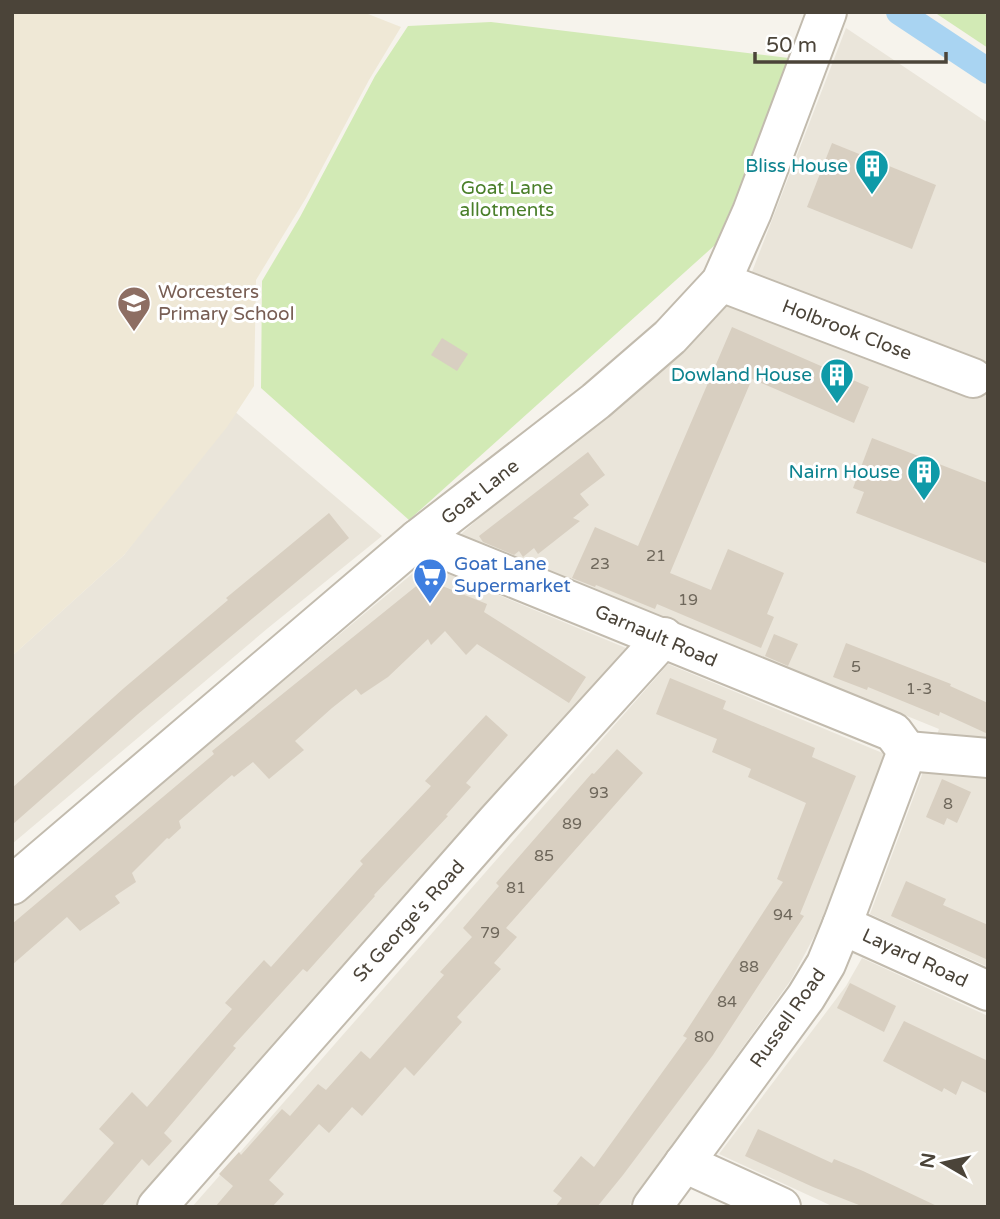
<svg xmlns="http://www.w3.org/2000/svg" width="1000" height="1219" font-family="'Varela Round',sans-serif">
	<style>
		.residential { fill: #eae5da }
		.education { fill: #efe8d6 }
		.green { fill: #d2eab5 }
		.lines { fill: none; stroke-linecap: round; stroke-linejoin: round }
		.canal { stroke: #a9d4f2; stroke-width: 26 }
		.building { fill: #d8cfc1 }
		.minor-casing { stroke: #c2bbae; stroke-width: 42 }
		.minor { stroke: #fff; stroke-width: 38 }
		.labels { text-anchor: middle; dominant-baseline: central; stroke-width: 6; stroke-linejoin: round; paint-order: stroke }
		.number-label { font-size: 16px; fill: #6e675b }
		.culture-label { font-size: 19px; fill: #0d838f; stroke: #fff; text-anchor: end }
		.park-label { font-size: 19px; fill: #4a7f2a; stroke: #fff }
		.education-label { font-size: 19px; fill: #785e54; stroke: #fff; text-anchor: start }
		.street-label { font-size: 19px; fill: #4b4439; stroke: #fff }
		.shop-label { font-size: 19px; fill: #366cbe; stroke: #fff; text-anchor: start }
	</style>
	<rect width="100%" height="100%" fill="#f6f3ec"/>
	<g class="residential">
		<path d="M846,28L988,123V967L870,914L939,729L460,535L750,277Z"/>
		<path d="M233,410L382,536L268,628L12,844V656L124,555Z"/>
		<path d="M424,564L626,648L139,1207H12V907Z"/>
		<path d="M668,664L885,754L826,914L791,980L628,1207H192Z"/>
		<path d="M862,958L988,1016V1207H834L719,1154L846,986Z"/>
	</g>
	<path class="education" d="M12,12H363L401,27L369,80L306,198L256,280L254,386L227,427L124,555L12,656Z"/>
	<g class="green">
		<path d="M934,12H982L988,16V48Z"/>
		<path d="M491,22L797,59L715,245L409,520L261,388L262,281L300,217L375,76L408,26Z"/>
	</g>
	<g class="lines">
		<path class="canal" d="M899,12L988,71"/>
	</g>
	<g class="building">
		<path d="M832,143L936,185L912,249L807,207Z"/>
		<path d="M732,327L869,387L854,423L752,379L693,518L670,573L711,590L728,549L784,573L767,614L774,617L761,648L657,604L655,609L596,585L595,587L572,578L595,527L638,546Z"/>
		<path d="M442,338L468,354L457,371L431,355Z"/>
		<path d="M872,438L988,483V564L856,513L864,492L853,488Z"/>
		<path d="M588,452L605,475L580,494L589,505L573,518L580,521L538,554L534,548L523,557L519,551L514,555L483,542L479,536Z"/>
		<path d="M329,513L349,538L138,714L12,825V788L124,688L228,600L226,598Z"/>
		<path d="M425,579L487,604L484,612L586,677L569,703L477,644L466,655L445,631L431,645L428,639L388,677L361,695L356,689L332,708L295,741L304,750L269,779L253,762L234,777L232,775L179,821L181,828L169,839L167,838L132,873L136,882L115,896L120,903L80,931L67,917L12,965V924L214,754L212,751Z"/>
		<path d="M774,634L798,644L788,666L765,656Z"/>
		<path d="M846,643L951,684L950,686L988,703V734L940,712L939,716L868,687L867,690L833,677Z"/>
		<path d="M670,678L726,701L723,709L815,748L812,757L856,776L800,914L804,916L713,1055L623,1175L597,1207H555L562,1198L553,1191L581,1156L594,1167L687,1038L683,1036L783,882L777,879L806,803L748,777L751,769L712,752L717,739L656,714Z"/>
		<path d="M486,715L508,735L466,783L471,787L446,815L448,816L374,895L375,896L307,972L303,969L233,1046L236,1048L164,1133L172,1141L149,1166L142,1159L101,1207H58L114,1143L99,1129L132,1092L147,1107L232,1009L225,1003L264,960L271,967L363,864L360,861L431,786L425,781Z"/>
		<path d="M617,749L643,773L506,928L517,937L494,963L501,969L457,1017L462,1022L414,1076L405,1067L362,1116L352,1107L329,1133L319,1124L269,1180L284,1194L272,1207H215L233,1186L219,1174L239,1152L241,1155L282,1109L290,1116L318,1084L326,1090L361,1051L370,1059L444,975L440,972L472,937L463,928L499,886L496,883L592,773L594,774Z"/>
		<path d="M942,779L971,792L957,823L947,818L944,825L926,817Z"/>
		<path d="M906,881L946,899L943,905L988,925V960L891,916Z"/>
		<path d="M850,983L896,1006L884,1032L837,1008Z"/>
		<path d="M904,1021L988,1061V1094L962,1081L956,1095L944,1088L942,1092L883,1061Z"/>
		<path d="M758,1129L832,1163L834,1159L863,1171L939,1207H864L813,1187L745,1156Z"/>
	</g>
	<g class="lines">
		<g class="minor-casing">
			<g id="minor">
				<path d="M721,282L973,378"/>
				<path d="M418,539L893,732L907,751L842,925L826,964L806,997L652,1207"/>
				<path d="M907,751L988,758"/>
				<path d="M12,885L418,539L596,401L670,337L721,282L752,212L827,12"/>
				<path d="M842,925L988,991"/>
				<path d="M684,1163L781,1207"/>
				<path d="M157,1207L496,822L664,637"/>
			</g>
		</g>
		<use href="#minor" class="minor"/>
	</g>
	<defs>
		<g id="building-pin" transform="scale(1.75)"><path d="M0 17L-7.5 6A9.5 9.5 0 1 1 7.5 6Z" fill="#0f9aa8" stroke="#fff"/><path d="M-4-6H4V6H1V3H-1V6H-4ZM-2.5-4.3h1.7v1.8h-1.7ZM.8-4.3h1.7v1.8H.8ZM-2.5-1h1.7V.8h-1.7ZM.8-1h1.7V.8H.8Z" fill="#fff"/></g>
		<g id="school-pin" transform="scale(1.75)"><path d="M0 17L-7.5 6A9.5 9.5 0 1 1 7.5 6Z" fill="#8d6e63" stroke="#fff"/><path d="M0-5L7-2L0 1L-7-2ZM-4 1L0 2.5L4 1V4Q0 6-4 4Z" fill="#fff"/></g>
		<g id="supermarket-pin" transform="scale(1.75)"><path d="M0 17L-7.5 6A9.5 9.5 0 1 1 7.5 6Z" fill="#3f7fe0" stroke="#fff"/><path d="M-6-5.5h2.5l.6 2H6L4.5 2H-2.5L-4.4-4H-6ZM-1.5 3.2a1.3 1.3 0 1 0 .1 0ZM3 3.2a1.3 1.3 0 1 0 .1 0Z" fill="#fff"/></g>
	</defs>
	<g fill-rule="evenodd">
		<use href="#building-pin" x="872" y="166"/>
		<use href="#school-pin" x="134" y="303"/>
		<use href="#building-pin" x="837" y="375"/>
		<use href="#building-pin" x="924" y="472"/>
		<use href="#supermarket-pin" x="430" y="575"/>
	</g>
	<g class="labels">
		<g class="number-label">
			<text x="656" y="556">21</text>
			<text x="600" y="564">23</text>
			<text x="688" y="600">19</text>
			<text x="856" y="667">5</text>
			<text x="919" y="689">1-3</text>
			<text x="599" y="793">93</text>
			<text x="948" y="804">8</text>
			<text x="572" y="824">89</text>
			<text x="544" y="856">85</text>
			<text x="516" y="888">81</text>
			<text x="783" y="915">94</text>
			<text x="490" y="933">79</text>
			<text x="749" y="967">88</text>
			<text x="727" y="1002">84</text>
			<text x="704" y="1037">80</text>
		</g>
		<g class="culture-label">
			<text x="848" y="166">Bliss House</text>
			<text x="812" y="375">Dowland House</text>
			<text x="900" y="472">Nairn House</text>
		</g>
		<g class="park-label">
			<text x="507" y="188">Goat Lane<tspan x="507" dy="22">allotments</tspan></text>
		</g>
		<g class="education-label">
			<text x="158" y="292">Worcesters<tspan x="158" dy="22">Primary School</tspan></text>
		</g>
		<g class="street-label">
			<text transform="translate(847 330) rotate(21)">Holbrook Close</text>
			<text transform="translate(480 492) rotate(-38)">Goat Lane</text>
			<text transform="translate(656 636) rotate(23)">Garnault Road</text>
			<text transform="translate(409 921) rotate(-48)">St George's Road</text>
			<text transform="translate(915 958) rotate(25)">Layard Road</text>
			<text transform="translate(788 1018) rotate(-55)">Russell Road</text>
		</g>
		<g class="shop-label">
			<text x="454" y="564">Goat Lane<tspan x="454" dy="22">Supermarket</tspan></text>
		</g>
	</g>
	<rect width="1000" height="1219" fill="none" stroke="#4b4439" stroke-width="28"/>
	<g transform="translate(944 1163) rotate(279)" stroke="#ffffff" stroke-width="5" paint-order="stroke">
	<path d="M0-5L12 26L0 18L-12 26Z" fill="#4b4439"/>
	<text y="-10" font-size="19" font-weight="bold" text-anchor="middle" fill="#4b4439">N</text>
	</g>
	<path d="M755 52v10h191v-10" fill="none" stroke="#4b4439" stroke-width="3.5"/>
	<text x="766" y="52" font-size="21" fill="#4b4439" stroke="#ffffff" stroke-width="5" paint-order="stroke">50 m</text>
</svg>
